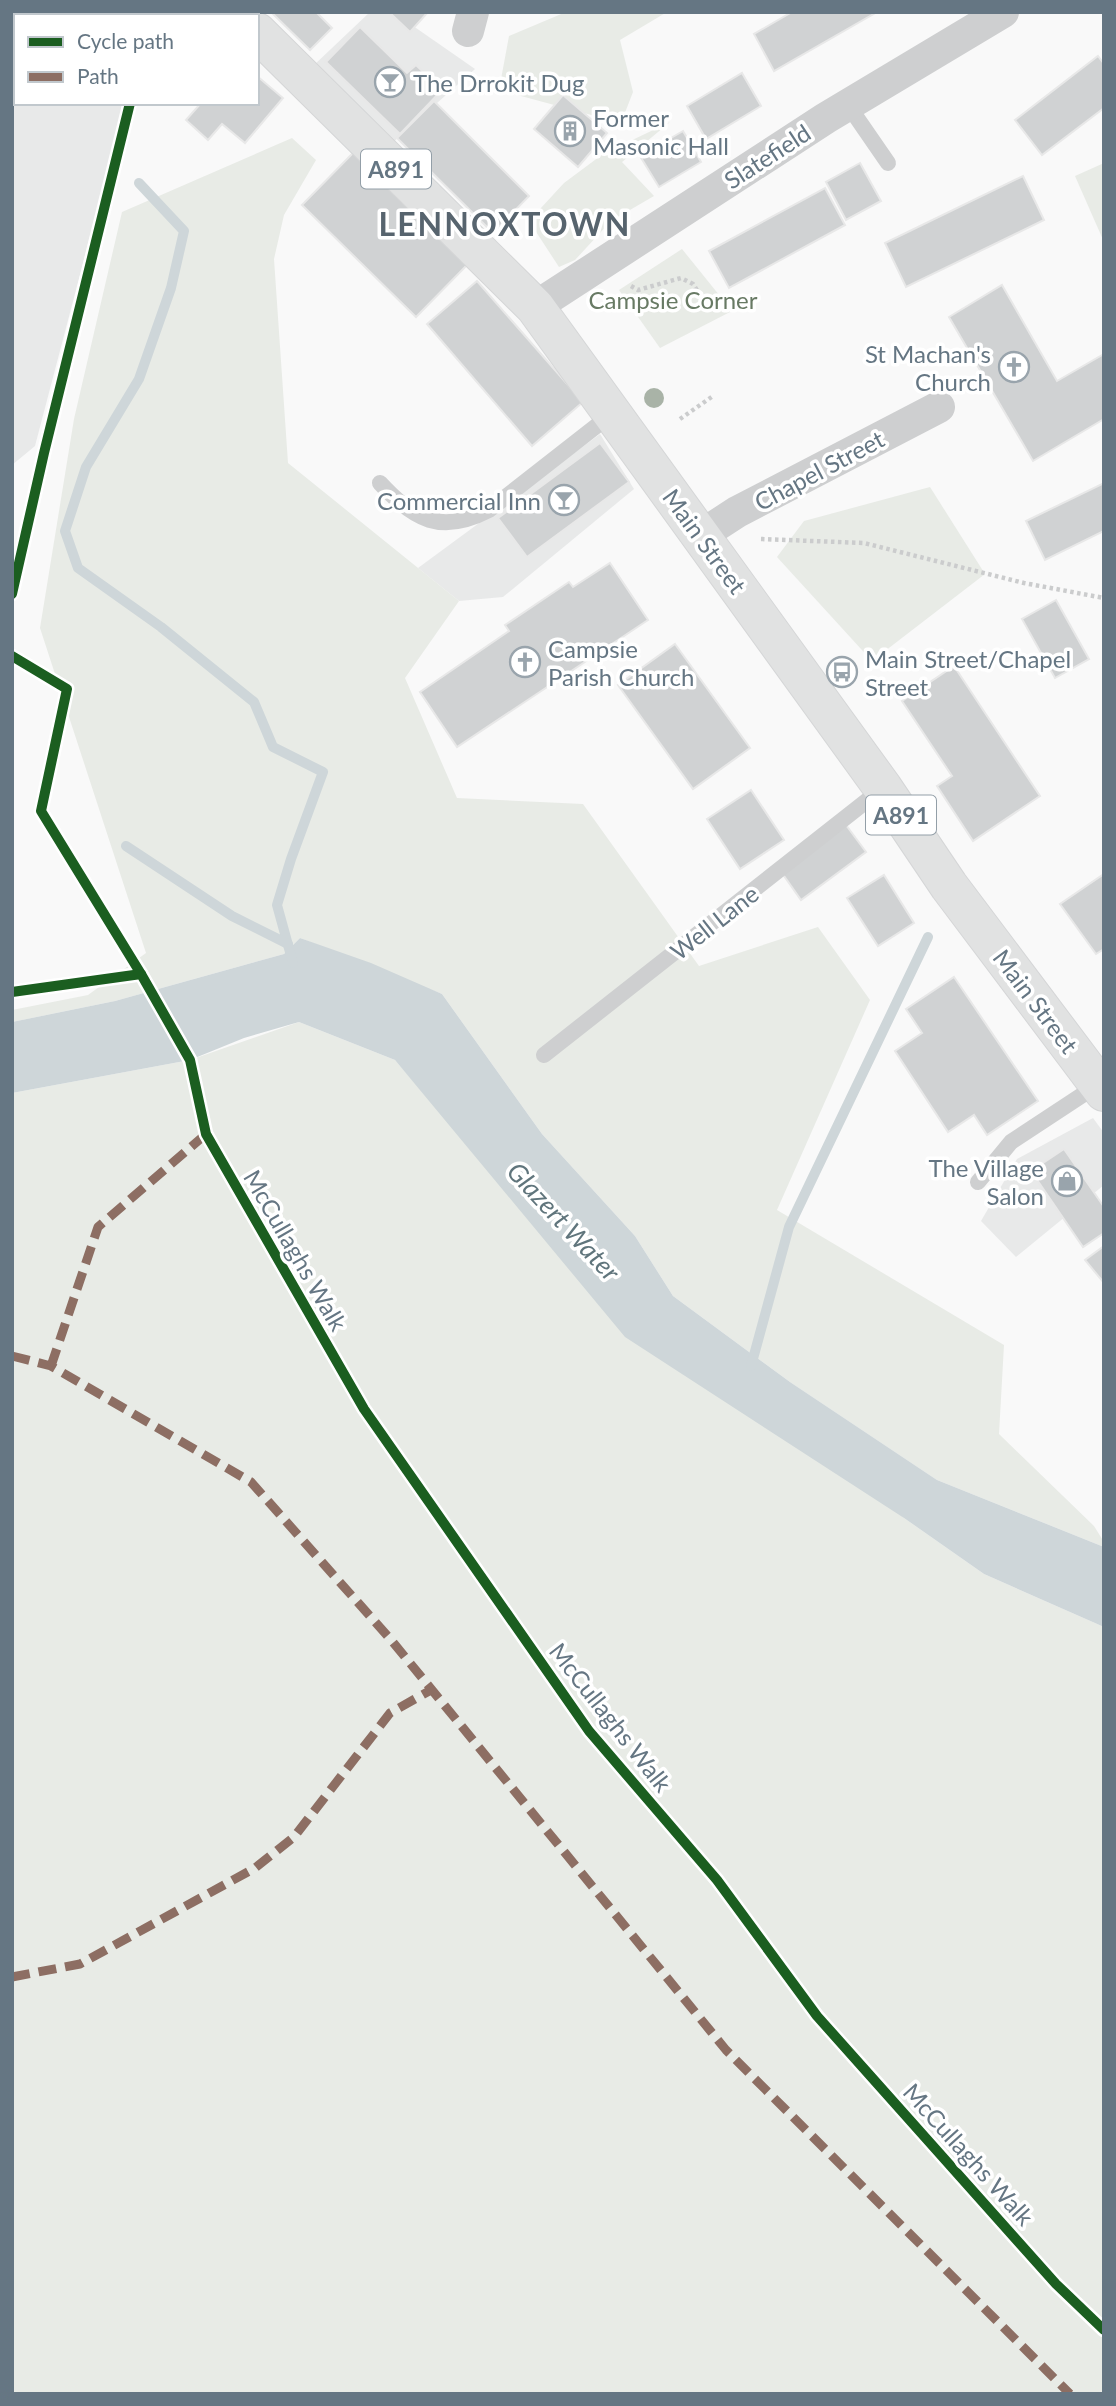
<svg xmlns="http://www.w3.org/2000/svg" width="1116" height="2406" font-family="Lato,sans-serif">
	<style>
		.built { fill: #e8e9e9 }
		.green { fill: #e8ebe6 }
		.water { fill: #ced6d9 }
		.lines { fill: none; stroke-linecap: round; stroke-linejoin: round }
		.stream { stroke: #ced6d9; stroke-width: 10 }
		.building { fill: #d0d2d3; stroke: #e8e8e8; stroke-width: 2 }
		.primary-casing { stroke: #d5d6d7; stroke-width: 40 }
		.path { stroke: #cbcccd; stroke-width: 4.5; stroke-dasharray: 3.5 3.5; stroke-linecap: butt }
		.lane { stroke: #cecfd0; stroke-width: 16 }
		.street { stroke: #cecfd0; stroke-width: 32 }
		.primary { stroke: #e1e2e2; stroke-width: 38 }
		.quiet { stroke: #8d6e63; stroke-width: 9; stroke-dasharray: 18 9; stroke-linecap: butt }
		.cycleway-casing { stroke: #fff; stroke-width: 15 }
		.cycleway { stroke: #1b5e20; stroke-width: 10 }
		.tree { fill: #a9b3a7 }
		.labels { text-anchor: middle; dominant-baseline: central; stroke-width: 7; stroke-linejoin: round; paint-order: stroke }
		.shield { fill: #fff; stroke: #939fa8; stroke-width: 2 }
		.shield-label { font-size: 23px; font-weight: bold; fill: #657683 }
		.poi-label { font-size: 24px; fill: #657683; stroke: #fff; text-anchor: start }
		.street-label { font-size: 24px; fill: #657683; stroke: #fff }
		.park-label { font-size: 24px; fill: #687a64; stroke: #fff }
		.water-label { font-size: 26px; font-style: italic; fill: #60757c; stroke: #fff }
		.district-label { font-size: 32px; font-weight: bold; letter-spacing: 2px; fill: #57646e; stroke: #fff }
	</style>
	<rect width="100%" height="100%" fill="#f9f9f9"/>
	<g class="built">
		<path d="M12,12H153L151,16H16V103H125L35,446L12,465Z"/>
		<path d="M370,12H393L475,69L389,146L312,67Z"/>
		<path d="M600,434L634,489L503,597L459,601L418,568Z"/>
		<path d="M1093,1118L1104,1133V1185L1016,1257L981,1221L1017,1159Z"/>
	</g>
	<g class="green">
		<path d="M566,12H667L620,40L633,92L621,123L499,90L509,36Z"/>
		<path d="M670,122L622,162L654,196L611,221L575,260L559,267L529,221L564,183L603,154Z"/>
		<path d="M292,138L316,160L284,215L274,259L288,463L459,601L405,678L457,798L583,804L699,966L818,927L870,1000L777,1210L1004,1345L999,1434L1094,1526L1104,1542V1547L937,1480L790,1382L673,1296L635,1236L542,1134L442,994L300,938L284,954L115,1001L12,1022V1010L88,995L146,953L40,628L74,419L122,212Z"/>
		<path d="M1104,163V242L1075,176Z"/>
		<path d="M682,249L732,311L660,348L619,290Z"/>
		<path d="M930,487L985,574L872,661L777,557L804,521Z"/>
		<path d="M299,1022L395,1060L445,1118L904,1518L984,1574L1104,1627V2394H12V1093L190,1060Z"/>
	</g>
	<path class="water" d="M300,938L371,963L442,994L542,1134L635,1236L673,1296L790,1382L937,1480L1104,1547V1627L984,1574L904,1518L625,1337L395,1060L299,1022L244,1038L190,1060L12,1093V1022L115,1001L284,954Z"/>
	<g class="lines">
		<g class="stream">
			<path d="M139,183L184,231L171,288L139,379L86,467L65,531L78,568L161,627L254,702L273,747L323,772L291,859L277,905L293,963"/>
			<path d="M126,846L232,916L288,944"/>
			<path d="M751,1366L789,1227L928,937"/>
		</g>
	</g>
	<g class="building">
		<path d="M271,12H316L332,28L310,50Z"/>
		<path d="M389,12H428L410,32Z"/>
		<path d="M792,12H877L774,71L754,34Z"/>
		<path d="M360,27L407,73L416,65L442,90L400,134L326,62Z"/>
		<path d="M1098,56L1104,64V108L1042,155L1015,120Z"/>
		<path d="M742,73L761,106L706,139L687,106Z"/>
		<path d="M257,76L283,98L245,143L222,124L208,140L186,120L201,103H257Z"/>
		<path d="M563,95L607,133L578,167L534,129Z"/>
		<path d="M434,101L529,196L493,233L397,138Z"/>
		<path d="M683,131L701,162L659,187L640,156Z"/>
		<path d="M354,152L468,264L416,317L302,205Z"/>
		<path d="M860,163L881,201L846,220L826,182Z"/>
		<path d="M1023,176L1044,220L906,287L885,243Z"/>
		<path d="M825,188L845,225L729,288L709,251Z"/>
		<path d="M477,281L583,402L532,446L427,324Z"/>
		<path d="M1002,285L1057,381L1104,354V419L1033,461L949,317Z"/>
		<path d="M600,443L629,482L527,557L498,518Z"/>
		<path d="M1104,483V531L1045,560L1026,521Z"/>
		<path d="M610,563L648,620L457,747L420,692L509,631L505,625L569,582L573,587Z"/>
		<path d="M1056,600L1089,659L1055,678L1022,619Z"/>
		<path d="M675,644L750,748L693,789L618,685Z"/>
		<path d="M954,666L1040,796L973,841L937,786L952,776L902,701Z"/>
		<path d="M751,790L784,840L740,869L707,819Z"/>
		<path d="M846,825L866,852L801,900L782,873Z"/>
		<path d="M1104,874V949L1096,954L1060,904Z"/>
		<path d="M884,875L914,923L878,946L847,898Z"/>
		<path d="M954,977L1038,1101L987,1135L974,1115L948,1132L895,1051L922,1033L906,1009Z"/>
		<path d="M1064,1149L1104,1207V1233L1083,1247L1031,1171Z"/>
		<path d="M1104,1246V1283L1085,1260Z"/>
	</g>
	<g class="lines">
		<g class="primary-casing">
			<path id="primary" d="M257,32L535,307L883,788L949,886L1104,1092"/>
		</g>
		<g class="path">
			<path d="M631,286L638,290L681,278L693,284L703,300"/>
			<path d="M680,419L713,396"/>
			<path d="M761,539L864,543L1024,583L1104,598"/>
		</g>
		<g class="lane">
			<path d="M82,12L85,16"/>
			<path d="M195,16L198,12"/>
			<path d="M848,105L888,163"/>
			<path d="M380,483C414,520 441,535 489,510L613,413"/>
			<path d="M544,1055L883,788"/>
			<path d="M978,1182L1011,1142L1099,1084"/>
		</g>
		<g class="street">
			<path d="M468,31L473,12"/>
			<path d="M535,307L826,118L1003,12"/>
			<path d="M700,536L737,512L939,407"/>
		</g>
		<use href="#primary" class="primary"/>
		<g class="quiet">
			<path d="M12,1356L51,1366L251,1482L392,1641L726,2050L1070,2394"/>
			<path d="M51,1366L98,1227L206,1134"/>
			<path d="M12,1977L80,1964L255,1868L294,1837L390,1713L431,1690"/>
		</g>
		<g class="cycleway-casing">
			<g id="cycleway">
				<path d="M12,594L44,453L130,103"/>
				<path d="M12,656L67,689L41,811L141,974"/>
				<path d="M12,992L141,974L190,1060L206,1134L364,1409L589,1731L717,1880L817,2016L1056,2284L1104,2330"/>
			</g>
		</g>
		<use href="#cycleway" class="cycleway"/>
	</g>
	<circle class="tree" cx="654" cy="398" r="10"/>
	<defs>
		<g id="bar-ring" transform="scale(1.575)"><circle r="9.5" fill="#fff" stroke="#99a4ac" stroke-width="1.5"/><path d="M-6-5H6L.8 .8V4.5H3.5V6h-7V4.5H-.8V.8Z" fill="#99a4ac"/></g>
		<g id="building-ring" transform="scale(1.575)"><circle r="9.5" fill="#fff" stroke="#99a4ac" stroke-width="1.5"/><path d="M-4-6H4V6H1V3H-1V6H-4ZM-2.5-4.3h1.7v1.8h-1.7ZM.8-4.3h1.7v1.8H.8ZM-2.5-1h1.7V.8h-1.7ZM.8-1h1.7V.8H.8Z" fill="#99a4ac"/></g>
		<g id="church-ring" transform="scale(1.575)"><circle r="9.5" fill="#fff" stroke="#99a4ac" stroke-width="1.5"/><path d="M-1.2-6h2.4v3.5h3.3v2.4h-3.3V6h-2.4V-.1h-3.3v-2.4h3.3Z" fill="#99a4ac"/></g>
		<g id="bus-ring" transform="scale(1.575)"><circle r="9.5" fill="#fff" stroke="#99a4ac" stroke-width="1.5"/><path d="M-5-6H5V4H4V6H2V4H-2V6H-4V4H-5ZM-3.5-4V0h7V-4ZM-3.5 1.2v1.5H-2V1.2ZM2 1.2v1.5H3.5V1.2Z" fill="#99a4ac"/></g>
		<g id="shop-ring" transform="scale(1.575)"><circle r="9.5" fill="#fff" stroke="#99a4ac" stroke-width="1.5"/><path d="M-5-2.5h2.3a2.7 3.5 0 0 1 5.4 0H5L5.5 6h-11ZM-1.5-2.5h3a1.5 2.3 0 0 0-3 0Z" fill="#99a4ac"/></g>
	</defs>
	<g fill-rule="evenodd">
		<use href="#bar-ring" x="390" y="82"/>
		<use href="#building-ring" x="570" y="131"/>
		<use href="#church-ring" x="1014" y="367"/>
		<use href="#bar-ring" x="564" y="500"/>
		<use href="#church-ring" x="525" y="662"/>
		<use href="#bus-ring" x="842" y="672"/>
		<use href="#shop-ring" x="1067" y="1181"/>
	</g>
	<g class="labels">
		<g class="shield">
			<rect x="361" y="149.5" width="70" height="39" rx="5"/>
			<rect x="866" y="795.5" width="70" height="39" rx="5"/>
		</g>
		<g class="shield-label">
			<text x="396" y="169">A891</text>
			<text x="901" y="815">A891</text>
		</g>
		<g class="poi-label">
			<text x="413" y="82">The Drrokit Dug</text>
			<text x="593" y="117">Former<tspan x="593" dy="28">Masonic Hall</tspan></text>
			<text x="991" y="353" text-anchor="end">St Machan's<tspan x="991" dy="28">Church</tspan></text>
			<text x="541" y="500" text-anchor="end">Commercial Inn</text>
			<text x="548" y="648">Campsie<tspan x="548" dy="28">Parish Church</tspan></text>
			<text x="865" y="658">Main Street/Chapel<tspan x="865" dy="28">Street</tspan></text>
			<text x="1044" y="1167" text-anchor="end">The Village<tspan x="1044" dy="28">Salon</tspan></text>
		</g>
		<g class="street-label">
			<text transform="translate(767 156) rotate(-33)">Slatefield</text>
			<text transform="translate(819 470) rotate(-28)">Chapel Street</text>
			<text transform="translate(705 541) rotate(54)">Main Street</text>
			<text transform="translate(714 922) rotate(-38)">Well Lane</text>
			<text transform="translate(1036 1001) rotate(53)">Main Street</text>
			<text transform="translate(296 1250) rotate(60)">McCullaghs Walk</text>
			<text transform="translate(611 1717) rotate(52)">McCullaghs Walk</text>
			<text transform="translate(969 2154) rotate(48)">McCullaghs Walk</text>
		</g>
		<g class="park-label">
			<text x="673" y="299">Campsie Corner</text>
		</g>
		<g class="water-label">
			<text transform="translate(564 1221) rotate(47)">Glazert Water</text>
		</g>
		<g class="district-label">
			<text x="505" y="223">LENNOXTOWN</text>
		</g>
	</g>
	<rect width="1116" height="2406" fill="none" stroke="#657683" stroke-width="28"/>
	<rect x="14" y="14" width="245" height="91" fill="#ffffff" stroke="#c1c8cd" stroke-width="2"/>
	<rect x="28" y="37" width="35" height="10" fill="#1b5e20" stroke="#c1c8cd" stroke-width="2"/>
	<text x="77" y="49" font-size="21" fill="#657683">Cycle path</text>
	<rect x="28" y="72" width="35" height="10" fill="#8d6e63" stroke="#c1c8cd" stroke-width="2"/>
	<text x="77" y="84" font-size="21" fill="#657683">Path</text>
</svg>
